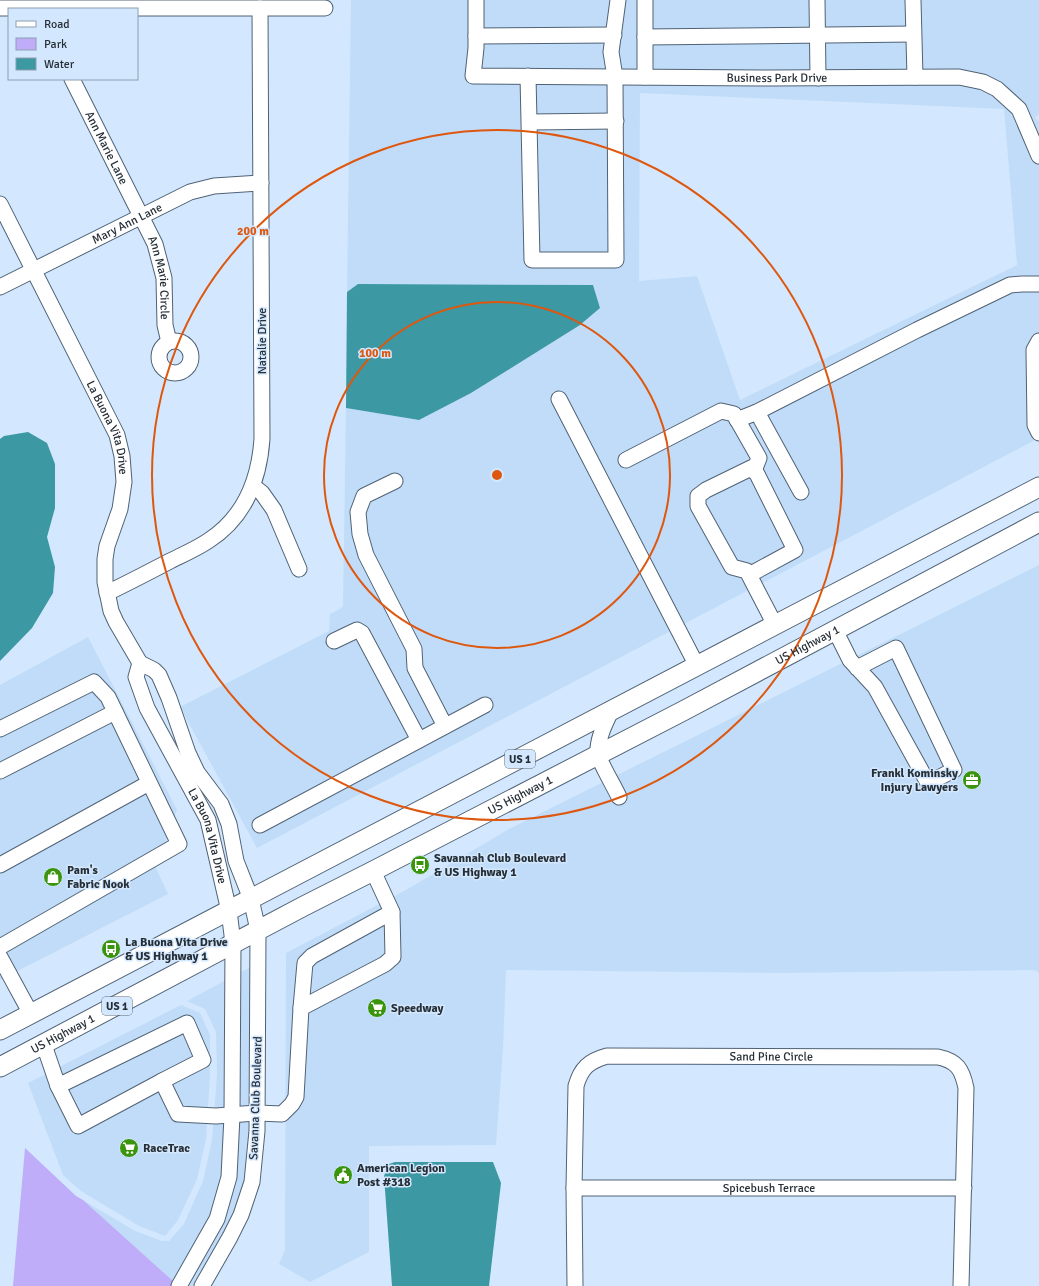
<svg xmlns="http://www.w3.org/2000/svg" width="1039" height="1286" font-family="Signika,sans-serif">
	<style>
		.built { fill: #c1dcf8; fill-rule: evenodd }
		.green { fill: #bfadf9 }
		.water { fill: #3c98a2 }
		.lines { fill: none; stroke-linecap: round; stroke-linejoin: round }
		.minor-casing { stroke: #506275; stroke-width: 17 }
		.major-casing { stroke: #506275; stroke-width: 21 }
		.minor { stroke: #fff; stroke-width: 15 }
		.major { stroke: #fff; stroke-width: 19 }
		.ring { fill: none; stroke: #de570e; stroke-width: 2 }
		.labels { text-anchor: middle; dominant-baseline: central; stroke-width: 3; stroke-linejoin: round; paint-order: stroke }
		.shield { fill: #d3e8fe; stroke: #5a6672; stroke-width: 1 }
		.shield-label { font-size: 11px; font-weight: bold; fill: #262e36 }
		.street-label { font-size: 12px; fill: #262e36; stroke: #d3e8fe }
		.poi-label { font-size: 12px; font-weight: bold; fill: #262e36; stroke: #d3e8fe; text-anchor: start }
		.centre { fill: #de570e; stroke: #d3e8fe; stroke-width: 2 }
		.ring-label { font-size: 12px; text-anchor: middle; font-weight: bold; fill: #de570e; stroke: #d3e8fe; stroke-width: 3; stroke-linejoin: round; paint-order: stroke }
	</style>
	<rect width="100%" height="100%" fill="#d3e8fe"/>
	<g class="built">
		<path d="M351,0H1039V114L1035,118L1039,121V334L1036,333L1034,336L1030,338L1032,341L1027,350V383L1029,426L1035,440L257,848L180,707L329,631L330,614L340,609L343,606L346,408L419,420L471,393L580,325L600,308L593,285L358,284L347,292ZM640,93L1004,109L1017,265L740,400L697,276L639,281Z"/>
		<path d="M1039,565V974L1037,971L1033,970L780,973L506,970L503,1048L496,1145L369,1146V1252L310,1282L279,1264L285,1250L286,953L406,890L509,829Z"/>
		<path d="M88,637L177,810L156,868L168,894L0,980V685Z"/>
		<path d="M251,967V1131L246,1181L234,1213L224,1235L194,1286H187L223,1222L239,973Z"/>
		<path d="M226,980L225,1116L223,1176L211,1217L174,1282L83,1200L135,1231L162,1241H169L184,1224L203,1181L212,1140L217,1075L216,1032L205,1009L187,1001Z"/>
		<path d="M181,1005L200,1013L210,1035V1075L206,1139L197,1179L178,1220L165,1236L139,1226L81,1191L63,1175L28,1083Z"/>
	</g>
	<path class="green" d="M25,1148L76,1196L83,1200L174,1282L172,1286H13Z"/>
	<g class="water">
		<path d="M358,284L593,285L600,308L580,325L471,393L419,420L346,408L347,292Z"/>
		<path d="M28,432L47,443L55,464V508L47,537L55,567L53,593L32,628L0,661V439L4,436Z"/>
		<path d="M395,1162H493L501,1183L489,1286H392L384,1176L389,1164Z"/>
	</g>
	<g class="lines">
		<g class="minor-casing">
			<g id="minor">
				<path id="s1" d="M476,0V48L473,76L769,78L959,77L983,82L997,89L1019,109L1039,156"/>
				<path d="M645,0V77"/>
				<path d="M817,0L818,78"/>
				<path d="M913,0L915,77"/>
				<path d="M0,8H325"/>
				<path d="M476,36L614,35"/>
				<path d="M645,37L913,34"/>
				<path d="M528,76L532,260H616L615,77L611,52L618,0"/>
				<path id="s2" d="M72,79L155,244L164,278L165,325L169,342"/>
				<path d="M530,122L616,121"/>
				<path id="s3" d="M0,204L117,435L122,456L124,482L120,509L107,546L105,559V582L111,611L116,622L140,663L154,670L159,675L169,698L188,753L197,772L221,804L229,824L236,861L251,899L258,930L257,1131L252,1182L241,1215L230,1237L202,1286"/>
				<path id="s4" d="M0,287L190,192L214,186L261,183"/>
				<path d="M1039,341L1034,350L1035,425L1039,433"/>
				<circle cx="175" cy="357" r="16"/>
				<path d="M559,399L697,666"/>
				<path d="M757,412L801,492"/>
				<path d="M737,420L757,412L917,330L1010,285L1022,284H1039"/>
				<path d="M626,460L721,411L734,414L759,458L754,471"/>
				<path d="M395,481L364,496L358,512L360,534L366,555L414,649L415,668L445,726"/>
				<path d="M253,486L262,493L274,510L299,569"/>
				<path d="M749,575L795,550L757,474L751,468L706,490L698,496V506L732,567L747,571L775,625"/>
				<path d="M107,593C128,583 149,572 170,561C182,555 196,549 208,541C244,518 259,481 262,439L260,8"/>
				<path d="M835,630L850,660L875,687L928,783L954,770L896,648L857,668"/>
				<path d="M334,641L357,630L362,633L419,740"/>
				<path id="s5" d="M140,663L136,677L147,708L208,820L229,911L233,943L232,1116L229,1177L217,1219L179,1286"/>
				<path d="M611,711C605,724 597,739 598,754C599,761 615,788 619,797"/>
				<path d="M0,729L94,682L108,697L179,844L0,947"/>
				<path d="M0,771L115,712"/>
				<path d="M260,825L485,705"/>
				<path d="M0,865L149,783"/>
				<path d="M0,957L31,1014"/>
				<path d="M301,1008L305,963L312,956L392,912"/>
				<path d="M44,1045L58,1086L187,1023L203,1060L162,1081L178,1114L216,1116L257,1113L282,1114L292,1104L296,1097L301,1008L385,964L393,957L392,912L373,871"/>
				<path d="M58,1086L78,1126L162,1081"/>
				<path id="s6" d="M574,1188H964"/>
				<path id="s7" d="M575,1286L574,1188L576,1086C581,1068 589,1061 607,1056L938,1057C957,1061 962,1069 966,1088L961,1286"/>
			</g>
		</g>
		<g class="major-casing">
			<g id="major">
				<path d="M0,1030L1039,487"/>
				<path id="s8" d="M0,1067L304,906L373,871L683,711L1039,522"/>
			</g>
		</g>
		<use href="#minor" class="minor"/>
		<use href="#major" class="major"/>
	</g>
	<g class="ring">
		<circle cx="497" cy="475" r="173"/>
		<circle cx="497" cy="475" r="345"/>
	</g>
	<defs>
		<g id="office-disc" transform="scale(1)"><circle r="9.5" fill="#3a940c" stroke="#d3e8fe"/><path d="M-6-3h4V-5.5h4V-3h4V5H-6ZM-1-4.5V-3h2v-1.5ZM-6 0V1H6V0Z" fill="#fff"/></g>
		<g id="bus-disc" transform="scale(1)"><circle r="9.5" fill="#3a940c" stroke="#d3e8fe"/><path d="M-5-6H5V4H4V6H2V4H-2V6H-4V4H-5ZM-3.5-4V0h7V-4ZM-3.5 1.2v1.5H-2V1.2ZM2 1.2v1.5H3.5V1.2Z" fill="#fff"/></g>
		<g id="shop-disc" transform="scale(1)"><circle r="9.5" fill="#3a940c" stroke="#d3e8fe"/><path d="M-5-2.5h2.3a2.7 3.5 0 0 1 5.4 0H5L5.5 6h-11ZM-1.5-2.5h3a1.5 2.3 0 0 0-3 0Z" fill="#fff"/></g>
		<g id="supermarket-disc" transform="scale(1)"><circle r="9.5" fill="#3a940c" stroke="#d3e8fe"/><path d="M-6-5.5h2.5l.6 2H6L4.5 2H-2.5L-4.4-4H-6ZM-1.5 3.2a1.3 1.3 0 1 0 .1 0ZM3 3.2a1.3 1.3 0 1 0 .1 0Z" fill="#fff"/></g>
		<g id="civic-disc" transform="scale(1)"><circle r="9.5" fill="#3a940c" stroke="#d3e8fe"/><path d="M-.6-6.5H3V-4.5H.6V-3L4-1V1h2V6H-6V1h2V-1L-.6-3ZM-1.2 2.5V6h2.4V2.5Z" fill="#fff"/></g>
	</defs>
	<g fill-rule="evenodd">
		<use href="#office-disc" x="972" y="780"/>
		<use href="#bus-disc" x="420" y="865"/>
		<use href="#shop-disc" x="53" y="877"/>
		<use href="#bus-disc" x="111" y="949"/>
		<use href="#supermarket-disc" x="377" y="1008"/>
		<use href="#supermarket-disc" x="129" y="1148"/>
		<use href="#civic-disc" x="343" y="1175"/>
	</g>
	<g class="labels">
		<g class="shield">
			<rect x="505" y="750" width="30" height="18" rx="3"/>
			<rect x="102" y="997" width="30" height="18" rx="3"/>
		</g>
		<g class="shield-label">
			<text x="520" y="759">US 1</text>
			<text x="117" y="1006">US 1</text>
		</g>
		<g class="street-label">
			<text stroke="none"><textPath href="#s1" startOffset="380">Business Park Drive</textPath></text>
			<text stroke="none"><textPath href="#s2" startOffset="77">Ann Marie Lane</textPath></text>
			<text stroke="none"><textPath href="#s4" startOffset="142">Mary Ann Lane</textPath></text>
			<text stroke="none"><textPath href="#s2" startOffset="219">Ann Marie Circle</textPath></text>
			<text transform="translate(262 341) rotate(-90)">Natalie Drive</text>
			<text stroke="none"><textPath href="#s3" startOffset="249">La Buona Vita Drive</textPath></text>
			<text stroke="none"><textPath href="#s8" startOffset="911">US Highway 1</textPath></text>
			<text stroke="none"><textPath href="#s8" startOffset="587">US Highway 1</textPath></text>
			<text stroke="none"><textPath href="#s5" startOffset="190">La Buona Vita Drive</textPath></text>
			<text stroke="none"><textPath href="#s8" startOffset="71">US Highway 1</textPath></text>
			<text stroke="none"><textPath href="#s7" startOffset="410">Sand Pine Circle</textPath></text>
			<text transform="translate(256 1098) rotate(-88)">Savanna Club Boulevard</text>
			<text stroke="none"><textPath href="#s6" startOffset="195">Spicebush Terrace</textPath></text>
		</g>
		<g class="poi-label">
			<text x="958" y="773" text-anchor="end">Frankl Kominsky<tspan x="958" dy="14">Injury Lawyers</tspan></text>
			<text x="434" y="858">Savannah Club Boulevard<tspan x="434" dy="14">&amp; US Highway 1</tspan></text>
			<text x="67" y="870">Pam's<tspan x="67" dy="14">Fabric Nook</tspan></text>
			<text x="125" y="942">La Buona Vita Drive<tspan x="125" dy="14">&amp; US Highway 1</tspan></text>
			<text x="391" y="1008">Speedway</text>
			<text x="143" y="1148">RaceTrac</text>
			<text x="357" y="1168">American Legion<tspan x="357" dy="14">Post #318</tspan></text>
		</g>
	</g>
	<circle cx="497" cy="475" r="6" class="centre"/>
	<g class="ring-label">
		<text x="253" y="235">200 m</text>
		<text x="375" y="357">100 m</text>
	</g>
	<rect x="8" y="8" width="130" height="72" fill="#d3e8fe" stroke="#8e9eae"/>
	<rect x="16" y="21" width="20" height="6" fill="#ffffff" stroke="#8e9eae"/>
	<text x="44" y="28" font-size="12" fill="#262e36">Road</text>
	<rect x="16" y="38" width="20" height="12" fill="#bfadf9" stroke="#8e9eae"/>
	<text x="44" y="48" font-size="12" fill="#262e36">Park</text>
	<rect x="16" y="58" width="20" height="12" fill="#3c98a2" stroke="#8e9eae"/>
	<text x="44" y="68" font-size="12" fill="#262e36">Water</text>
</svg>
